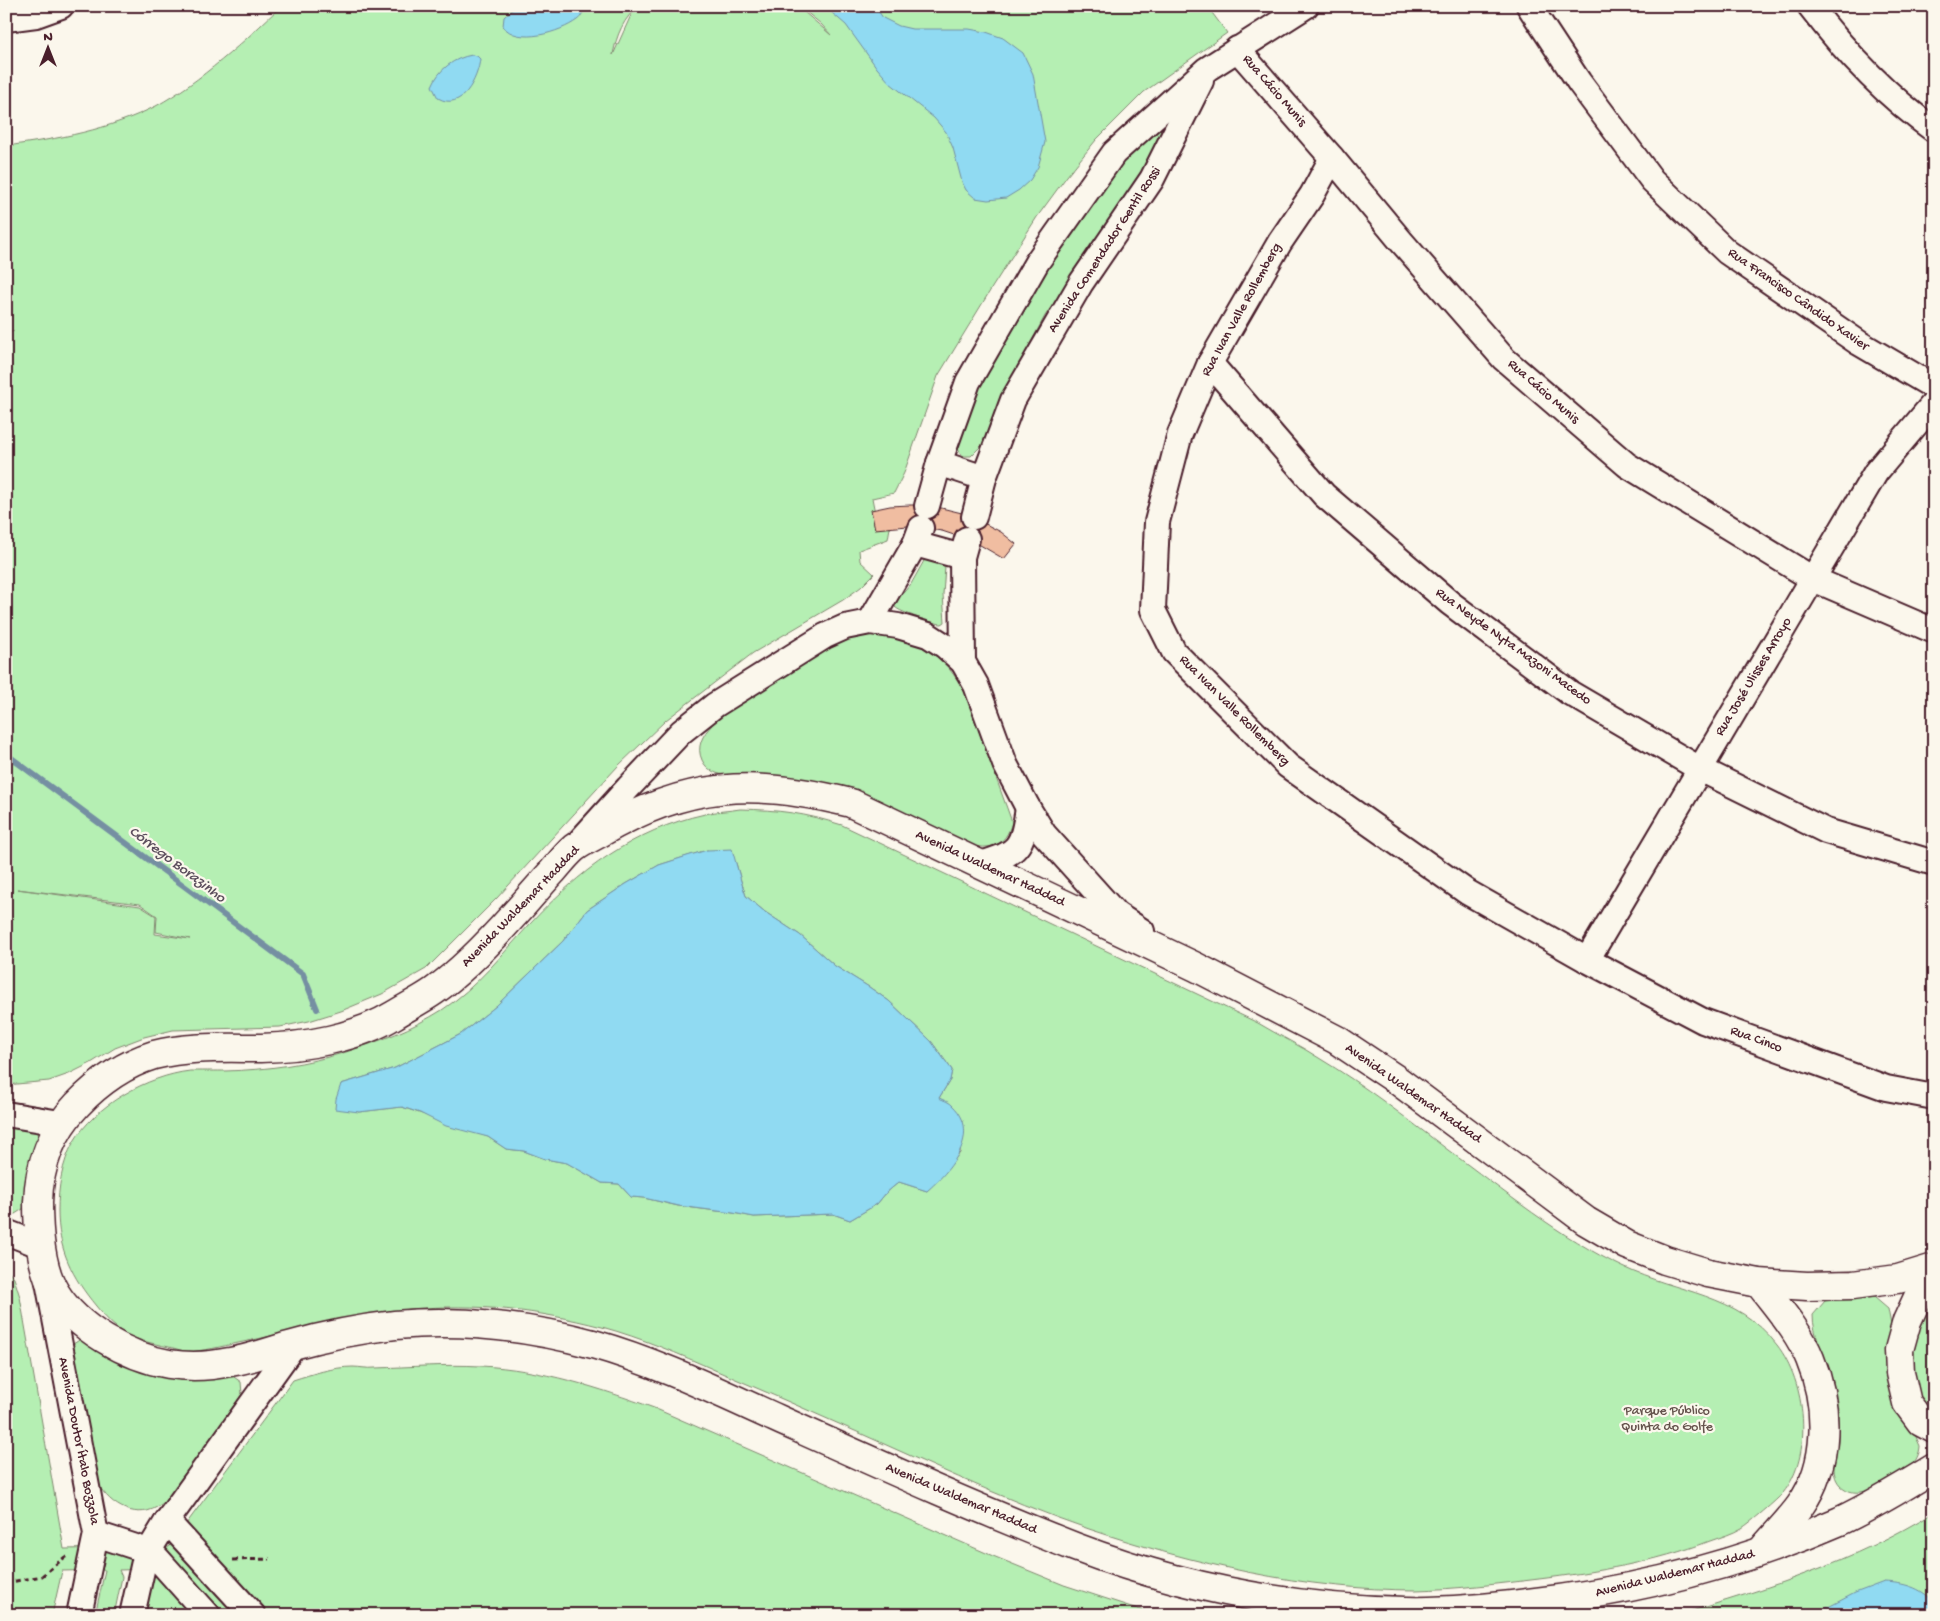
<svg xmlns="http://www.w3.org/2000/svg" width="1940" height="1621" font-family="'Gochi Hand',sans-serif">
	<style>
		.green { fill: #b5efb3; stroke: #80876f; fill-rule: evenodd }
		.water { fill: #90daf2; stroke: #748fa2 }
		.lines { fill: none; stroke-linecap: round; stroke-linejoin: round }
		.stream { stroke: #748fa2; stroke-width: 6 }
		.building { fill: #f0bda1; stroke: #4a1f2b }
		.minor-casing { stroke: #4a1f2b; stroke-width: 28 }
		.major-casing { stroke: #4a1f2b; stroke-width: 31 }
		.path { stroke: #4a1f2b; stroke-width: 3; stroke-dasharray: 5 4; stroke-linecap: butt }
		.minor { stroke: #fbf7ec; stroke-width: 24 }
		.major { stroke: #fbf7ec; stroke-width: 28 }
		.labels { text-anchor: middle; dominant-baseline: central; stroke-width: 4.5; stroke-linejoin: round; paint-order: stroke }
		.street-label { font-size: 14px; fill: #4a1f2b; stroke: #fbf7ec }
		.park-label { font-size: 14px; fill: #65534d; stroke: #fbf7ec }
		.water-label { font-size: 15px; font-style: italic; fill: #5c4e5d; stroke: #fbf7ec }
	</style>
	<rect width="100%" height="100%" fill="#fbf7ec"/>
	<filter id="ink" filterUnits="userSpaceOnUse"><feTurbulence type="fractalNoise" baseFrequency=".02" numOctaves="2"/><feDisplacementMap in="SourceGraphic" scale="10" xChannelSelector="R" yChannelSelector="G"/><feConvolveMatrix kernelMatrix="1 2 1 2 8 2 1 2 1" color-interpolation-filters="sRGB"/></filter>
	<g filter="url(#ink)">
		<g class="green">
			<path d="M281,6H639C624,17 616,36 613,55L632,13L641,6H797L831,35L821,24L799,6H1207L1227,33L1144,92L1096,140L1067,176L1037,217L993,286L938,376L904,473L894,493L872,498L877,523L891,522L888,539L859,550L860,561L874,574L861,587L843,600L753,653L666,720L618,766L497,898L426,969L382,994L341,1011L309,1021L280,1027L173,1030L144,1037L115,1048L91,1063L69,1074L49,1081L6,1085V332L14,331H6V146C58,139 109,130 156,106C200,82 245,41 281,6ZM17,889L140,904L157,916L156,932L190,939L155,934L156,916L140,906Z"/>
			<path d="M1177,114L1108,224L1045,316L1002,396L982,445L971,456H963L959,451L957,445C967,419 976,392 989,367C1014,319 1044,274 1074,228C1102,186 1131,139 1177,114Z"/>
			<path d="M925,559L942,562L945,566L943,595L945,622L942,624C935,624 899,612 895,607L897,600L911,584Z"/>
			<path d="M875,634C920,640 945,654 966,695L1012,822C1005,847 991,850 968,845C941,833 914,821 888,809C861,797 836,784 806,780C792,778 778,776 764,776C745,775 712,782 702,760C690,734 727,712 745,700C773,682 825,643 857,636C863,635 869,635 875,634Z"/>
			<path d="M740,809C780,810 804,813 842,825L1258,1023C1278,1035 1299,1045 1319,1058C1364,1085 1406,1118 1448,1150C1504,1191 1559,1237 1623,1267C1677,1293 1738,1293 1777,1345C1806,1382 1814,1455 1783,1493C1777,1500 1750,1523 1742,1528C1732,1534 1721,1537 1710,1541C1656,1562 1596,1572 1539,1579C1498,1584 1457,1589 1416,1590C1305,1590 1194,1564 1089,1529C1001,1499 915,1457 830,1420C792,1403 754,1387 717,1371C679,1354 642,1338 602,1327C536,1310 478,1303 411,1309C352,1314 295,1332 238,1343C222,1346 203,1352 187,1351C181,1351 175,1348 169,1347C132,1339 121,1337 96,1306C72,1277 58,1249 58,1211C58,1188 62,1163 73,1143C95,1105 147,1076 190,1071C194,1071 221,1071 225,1071C266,1070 307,1064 346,1052C380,1041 412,1029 442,1010C477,987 502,954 530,924C579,871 633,830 705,814C717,811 729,811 740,809ZM707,850L736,863L741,881L746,896L765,912L800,935L835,966L869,987L889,1001L931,1041L952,1070L950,1080L939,1098L953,1106L963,1121L960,1153L927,1191L899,1182L886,1193L877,1204L850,1220L833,1214L754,1217L733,1213L678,1206L644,1198L631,1197L619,1184L602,1183L567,1163L545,1159L524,1151L506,1149L488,1137L402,1107L358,1112L341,1084L395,1068L461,1034L496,1006L563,941L587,910L626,884L659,865Z"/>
			<path d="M6,1120L39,1131L40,1137L23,1209L15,1214L6,1216Z"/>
			<path d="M6,1267L14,1278L20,1297L64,1549L169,1547L293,1380C312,1374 333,1367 353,1367C360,1367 368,1369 375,1368C411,1367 446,1364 481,1366C541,1369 599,1388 654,1408L993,1556L1064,1585L1156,1615H145L154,1569L119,1570L122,1577L114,1615H95L105,1570L62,1571L52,1615H6Z"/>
			<path d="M1865,1296L1874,1297L1888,1309L1891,1325L1889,1335L1886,1368L1920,1446C1919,1463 1906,1471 1892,1478C1877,1487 1856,1501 1840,1485C1829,1473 1836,1454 1838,1441C1840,1418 1836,1391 1829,1369C1823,1351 1813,1335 1813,1315L1825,1301Z"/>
			<path d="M1934,1297V1414C1910,1397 1910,1350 1918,1325C1921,1315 1929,1306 1934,1297Z"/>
			<path d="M81,1339L231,1375L241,1382L242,1394C225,1418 208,1442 191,1466C182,1479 172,1499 157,1507C133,1521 106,1502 96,1480L70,1346Z"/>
			<path d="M1934,1512V1615H1678C1767,1589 1855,1561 1934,1512Z"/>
		</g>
		<g class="water">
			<path d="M516,6H585C583,11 582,17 577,20C561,32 517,46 503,26L504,17Z"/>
			<path d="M824,6H875L883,18L899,26L912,29H969L986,32L1003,38L1023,53L1033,74L1045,142L1038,167L1030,180L1019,190L1006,198L988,200L975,198L966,190L962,182L953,148L946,132L934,118L890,83L877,68L846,25Z"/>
			<path d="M472,55L477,56L480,59C478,78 462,112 438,98L432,86C439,69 454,58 472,55Z"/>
			<path d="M732,849L741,881L746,896L765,912L800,935L835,966L869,987L889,1001L931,1041L952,1070L950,1080L939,1098C943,1100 950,1102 953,1106C982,1134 950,1171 927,1191L899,1182L886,1193L877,1204L850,1220L833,1214L754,1217L733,1213L679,1206L644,1198L631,1197L619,1184L602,1183L567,1163L545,1159L524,1151L506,1149L488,1137L446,1126L420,1113L402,1107L359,1112L335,1109L336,1099L341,1084L395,1068L461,1034L496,1006L563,941L587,910L626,884L659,865L687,856L707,850Z"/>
			<path d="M1884,1582C1904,1583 1920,1587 1934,1602V1615H1813L1855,1593Z"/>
		</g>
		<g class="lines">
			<path class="stream" d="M6,754L303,974L317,1009"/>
		</g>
		<path class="building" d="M910,505H929L966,514L1001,532L1016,544L1004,559L975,542L942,531L908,526L875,529L871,510L890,506Z"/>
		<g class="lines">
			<g class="minor-casing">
				<g id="minor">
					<path d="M1529,6L1579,82L1652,180L1727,252L1859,343L1934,387"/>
					<path d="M1810,6C1845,52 1887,96 1934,130"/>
					<path d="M6,19L36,15L61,6"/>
					<path d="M1237,49L1332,158L1400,240L1504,359L1627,465L1813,579L1934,631"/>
					<path d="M1332,158L1312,195L1280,242L1210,363L1180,434L1157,522L1153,610L1174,652L1288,766L1467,892L1587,960L1703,1021L1886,1088L1934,1097"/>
					<path d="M1210,363L1324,495L1450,603L1570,693L1700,769L1826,831L1934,863"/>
					<path d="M939,463L984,478"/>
					<path d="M927,506L939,463L968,382L1037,262L1114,153L1207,69L1306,6"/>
					<path d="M974,517L984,478L1013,400L1081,283L1152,179L1201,81"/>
					<path d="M915,544L962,557"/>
					<path d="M870,622L915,544L921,528"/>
					<path d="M963,662L962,557L967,539"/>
					<path d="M581,840L628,788L681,732L715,705L825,636L845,627L870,622L898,626L928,635L945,646L963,662L976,685L1005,764L1028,808L1044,834L1116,914L1142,931"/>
					<path d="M980,864C1019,853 1022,848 1028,808"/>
					<path d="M1587,960L1876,472L1934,403"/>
					<path d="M6,1114L60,1123"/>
					<path d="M6,1232L42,1246"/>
					<path d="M48,1282L96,1534L79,1615"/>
					<path d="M167,1521L253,1615"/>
					<path d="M96,1534L148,1551L157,1558L208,1615"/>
					<path d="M132,1615L145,1557L167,1521L294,1345"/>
				</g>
			</g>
			<g class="major-casing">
				<g id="major">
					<path d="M1934,1268L1898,1279L1853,1285L1807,1286L1759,1283L1708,1273L1665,1260L1627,1245L1586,1221L1397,1080L1337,1040L1196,967L851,803C755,779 687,781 600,833C591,838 582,842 574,848C566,855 560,863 553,871C539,886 526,902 512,917C488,944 463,970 434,991C421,1000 407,1007 394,1015C357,1038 305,1047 261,1048C226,1048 188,1046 154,1055C125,1064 98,1083 77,1105C52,1131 39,1165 38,1202C38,1230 40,1267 55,1292C77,1328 127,1357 169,1364C188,1367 211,1366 230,1362C250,1359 270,1351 289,1346C324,1336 359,1329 395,1325C460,1319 530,1327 593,1344C657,1362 718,1392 778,1419C876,1463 975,1508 1075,1547C1180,1587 1294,1609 1406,1611C1447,1612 1488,1608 1528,1603C1635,1591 1742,1564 1840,1521C1872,1506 1903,1487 1934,1468"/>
					<path d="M1934,1278L1919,1295L1907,1321L1899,1350L1900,1373L1907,1403L1921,1422L1934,1429"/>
					<path d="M1759,1283C1777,1307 1799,1331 1810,1359C1829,1405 1830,1464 1800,1506C1789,1521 1775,1535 1763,1549"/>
				</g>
			</g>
			<g class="path">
				<path d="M233,1560L270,1559"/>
				<path d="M6,1583L42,1576L65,1557H69"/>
			</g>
			<use href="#minor" class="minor"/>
			<use href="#major" class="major"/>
		</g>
	</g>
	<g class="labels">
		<g class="street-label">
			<text transform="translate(1274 91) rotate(49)">Rua Cácio Munis</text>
			<text transform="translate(1105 250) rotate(-57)">Avenida Comendador Gentil Rossi</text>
			<text transform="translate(1798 300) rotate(35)">Rua Francisco Cândido Xavier</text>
			<text transform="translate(1242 310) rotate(-61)">Rua Ivan Valle Rollemberg</text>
			<text transform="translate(1543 392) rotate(41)">Rua Cácio Munis</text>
			<text transform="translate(1513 647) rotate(36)">Rua Neyde Nyta Mazoni Macedo</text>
			<text transform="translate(1754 677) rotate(-59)">Rua José Ulisses Arroyo</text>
			<text transform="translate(1234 711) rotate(45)">Rua Ivan Valle Rollemberg</text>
			<text transform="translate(990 869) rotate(25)">Avenida Waldemar Haddad</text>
			<text transform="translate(521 907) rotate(-46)">Avenida Waldemar Haddad</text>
			<text transform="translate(1756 1040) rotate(20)">Rua Cinco</text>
			<text transform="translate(1413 1094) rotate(35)">Avenida Waldemar Haddad</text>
			<text transform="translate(78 1441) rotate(79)">Avenida Doutor Ítalo Bozzola</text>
			<text transform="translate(961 1499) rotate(23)">Avenida Waldemar Haddad</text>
			<text transform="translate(1675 1574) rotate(-14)">Avenida Waldemar Haddad</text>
		</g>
		<g class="park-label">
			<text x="1667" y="1411">Parque Público<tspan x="1667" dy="16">Quinta do Golfe</tspan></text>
		</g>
		<g class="water-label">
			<text transform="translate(177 865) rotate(37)">Córrego Borazinho</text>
		</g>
	</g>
	<rect width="1940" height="1621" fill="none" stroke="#fbf7ec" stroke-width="25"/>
	<rect x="12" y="12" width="1915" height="1596" fill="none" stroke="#4a1f2b" stroke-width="2" filter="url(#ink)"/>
	<g transform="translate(48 48)" stroke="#fbf7ec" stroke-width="4" paint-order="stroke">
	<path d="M0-4L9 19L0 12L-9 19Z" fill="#4a1f2b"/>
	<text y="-8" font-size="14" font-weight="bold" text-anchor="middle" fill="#4a1f2b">N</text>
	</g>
</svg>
